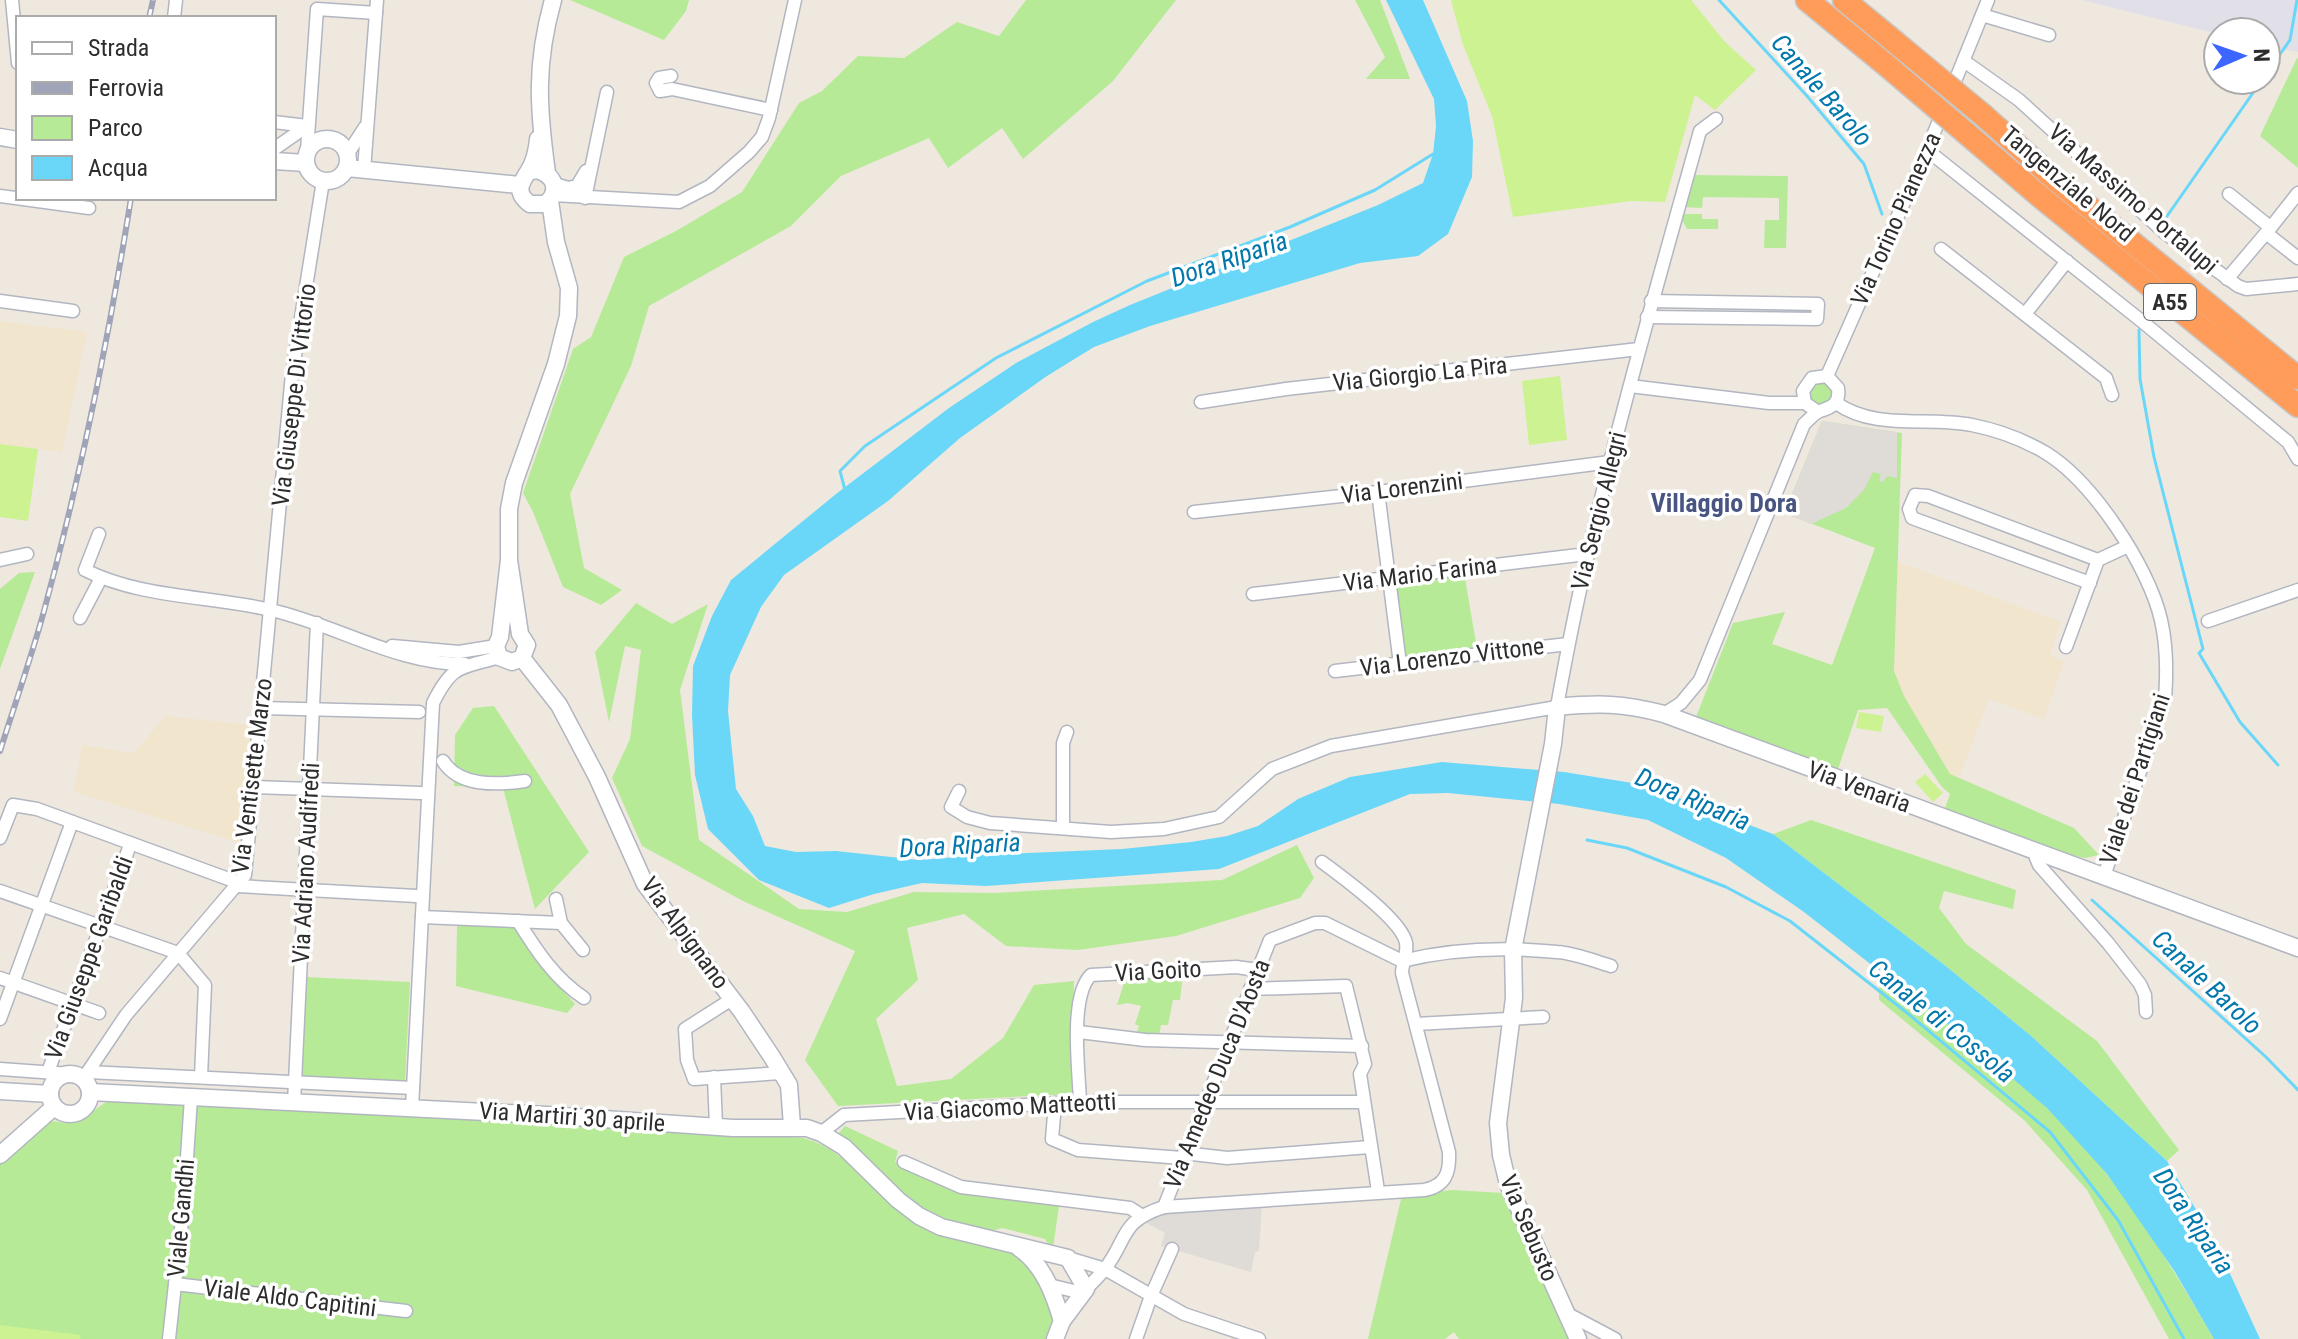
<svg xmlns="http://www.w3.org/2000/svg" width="2298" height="1339" font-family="'Roboto Condensed',sans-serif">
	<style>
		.industrial { fill: #e1dfe8 }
		.education { fill: #f2e5cd }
		.green { fill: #b6ea97 }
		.pitch { fill: #ccf292 }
		.plaza { fill: #dfdbd6 }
		.water { fill: #6ad7f9 }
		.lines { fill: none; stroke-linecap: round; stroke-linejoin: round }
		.stream { stroke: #6ad7f9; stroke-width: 3 }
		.street-casing { stroke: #b2b6c1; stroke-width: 15 }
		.secondary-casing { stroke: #b2b6c1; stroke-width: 19 }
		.highway-casing { stroke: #c8c8c8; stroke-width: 25 }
		.street { stroke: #fff; stroke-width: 12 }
		.secondary { stroke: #fff; stroke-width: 16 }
		.highway { stroke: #ff9c5a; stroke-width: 22 }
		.rail-casing { stroke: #a0a4b9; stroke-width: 6 }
		.rail { stroke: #fff; stroke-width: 3; stroke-dasharray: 9; stroke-linecap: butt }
		.highway-bridge-casing { stroke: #c8c8c8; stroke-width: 25; stroke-linecap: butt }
		.highway-bridge { stroke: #ff9c5a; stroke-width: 22 }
		.labels { text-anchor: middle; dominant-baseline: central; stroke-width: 7; stroke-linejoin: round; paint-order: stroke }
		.shield { fill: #fff; stroke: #6c6c6c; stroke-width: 2 }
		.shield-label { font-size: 22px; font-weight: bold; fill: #2d2d2d }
		.street-label { font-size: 24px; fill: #2d2d2d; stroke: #fff }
		.water-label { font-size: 26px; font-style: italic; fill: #0277ac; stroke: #fff }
		.neighbourhood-label { font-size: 26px; font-weight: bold; fill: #485582; stroke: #fff }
	</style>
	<rect width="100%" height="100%" fill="#efe8de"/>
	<path class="industrial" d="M2082,0H2298V52L2266,46V32H2218V34Z"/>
	<g class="education">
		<path d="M0,321L87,332L62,452L0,444Z"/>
		<path d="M1898,562L2061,622L2050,655L2064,662L2044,719L1989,699L1959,778L1950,774L1904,696L1894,672Z"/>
		<path d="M166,716L251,725L240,843L74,792L82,745L134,753Z"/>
	</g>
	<g class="green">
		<path d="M570,0H689L686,11L664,40Z"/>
		<path d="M1026,0H1176L1113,81L1023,159L1002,128L948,168L929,138L841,176L791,226L649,306L631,366L570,494L584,568L622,590L601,605L563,587L533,512L523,493L573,349L591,337L624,257L676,231L742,192L799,103L822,91L858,56L904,58L957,22L999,36Z"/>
		<path d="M1355,0H1380L1410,79H1366L1385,57Z"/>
		<path d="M2297,58L2298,59V168L2260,136Z"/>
		<path d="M1692,175L1788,176L1786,248H1764L1765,220H1779V198L1703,197L1702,208L1684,207Z"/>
		<path d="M1683,214H1702V219H1718V229H1687L1682,220Z"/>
		<circle cx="1821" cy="393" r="11"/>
		<path d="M1822,421L1902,433L1894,671L1904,696L1950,774L2074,828L2099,855L2085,858L2073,856L1945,808L1950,794L1942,787L1887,708L1858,710L1838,769L1696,717L1733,623L1785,612L1772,644L1832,665L1875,548L1784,513Z"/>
		<path d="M35,572L0,669V589L19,573Z"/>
		<path d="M1464,572L1477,649L1406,659L1396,581Z"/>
		<path d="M636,603L672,624L708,604L680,690L699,840L799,909L847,912L914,892L995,893L1222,880L1297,845L1314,878L1300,898L1176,936L1078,950L1006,946L964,914L907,928L918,980L876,1019L897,1086L951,1079L1003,1038L1034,985L1074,981L1072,1094L838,1106L805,1060L855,951L743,901L642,846L612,778L630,739L641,650L625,646L609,722L595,652Z"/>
		<path d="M494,706L589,852L535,909L503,788L454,786L455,735L473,708Z"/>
		<path d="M1811,820L2016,890L2013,909L1944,891L1939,908L1966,944L2097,1041L2179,1150L2167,1161L2030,1035L1947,967L1773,834Z"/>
		<path d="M457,925L515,927L535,959L575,1004L567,1013L456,986Z"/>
		<path d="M1879,973C1936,1016 1994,1058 2046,1107C2116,1173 2166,1257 2214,1339H2169L2087,1190L2024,1120L1879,1000Z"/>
		<path d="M1183,975L1180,1000H1173L1168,1025H1161L1159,1037L1136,1035L1139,1026L1135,1024L1141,1006L1128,1003L1117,1005L1123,986L1122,976Z"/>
		<path d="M306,977L410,982L405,1083L301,1078Z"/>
		<path d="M111,1100L449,1116L803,1138C853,1151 874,1198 915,1223C940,1238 970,1242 998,1249C1004,1251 1016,1252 1022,1256C1035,1265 1047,1301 1054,1315L1046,1339H0V1164L48,1121C56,1121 62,1123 69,1123C85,1122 96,1106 111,1100Z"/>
		<path d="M845,1126L898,1151L895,1162L952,1190L1059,1206L1053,1248L1049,1247L1045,1239L1002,1228L984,1233L923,1211L900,1193L876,1166L838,1134Z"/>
		<path d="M1452,1190L1503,1193L1568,1339H1459L1454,1332L1445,1339H1368L1402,1195Z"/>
	</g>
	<g class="pitch">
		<path d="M1451,0H1691L1725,42L1756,70L1715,110L1695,95L1665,202L1631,201L1513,217L1492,116L1463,45Z"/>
		<path d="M1560,376L1567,440L1529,445L1522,381Z"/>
		<path d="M0,444L38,449L28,521L0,517Z"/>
		<path d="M1859,712L1884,716L1881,732L1856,728Z"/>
		<path d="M1925,774L1943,793L1933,802L1915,782Z"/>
		<path d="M0,1325L81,1335L80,1339H0Z"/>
	</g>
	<g class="plaza">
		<path d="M1822,421L1897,432V478L1888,476L1882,482L1879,481L1881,474L1873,472L1864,490L1846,508L1811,524L1784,513Z"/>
		<path d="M1262,1204L1259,1251L1255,1252L1251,1272L1161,1246L1165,1233L1146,1223L1164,1211Z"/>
	</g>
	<path class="water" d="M1386,0H1423L1467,101L1473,141L1472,177L1448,234L1418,256L1360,263L1150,326L1094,347L1047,376L960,438L888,501L784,575L761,607L730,675L728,711L736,789L753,816L765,846L796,852L836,851L919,860L980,855L1122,849L1191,842L1227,836L1258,826L1298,799L1350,777L1442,762L1564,772L1645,785L1773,834L1947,967L2030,1035L2167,1161L2216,1243L2260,1339H2214L2175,1272L2107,1174L2047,1108L1970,1042L1804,912L1726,858L1648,820L1559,804L1448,793L1410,794L1219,869L986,886L922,883L874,894L829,908L759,880L708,829L695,775L692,715L693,666L712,616L731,580L836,494L949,408L1016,363L1093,322L1130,305L1378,205L1423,183L1433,154L1436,126L1434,99Z"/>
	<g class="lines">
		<g class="stream">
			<path d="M1719,0L1807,96L1864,164L1882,214"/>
			<path d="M2266,74L2290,40L2297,0"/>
			<path d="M2165,219L2262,80"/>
			<path d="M2139,330L2140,379L2154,457L2203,649L2199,653L2240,722L2278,765"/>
			<path d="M845,490L840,471L865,446L996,358L1147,281L1290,227L1375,190L1433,154"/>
			<path d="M1587,840L1627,848L1726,887L1790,921L1906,1012L2050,1132L2118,1220L2184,1339"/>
			<path d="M2092,900L2266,1057L2298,1090"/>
		</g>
		<g class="street-casing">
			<g id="street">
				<path d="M12,0L18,63"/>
				<path d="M1982,15L2049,35"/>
				<path d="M174,18L176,0"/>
				<path d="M1964,61L2019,100L2165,233L2238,286L2246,289L2298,284"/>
				<path d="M671,76L659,78L656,83L660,91L672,89L771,110"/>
				<path d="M274,122L307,126"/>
				<path d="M274,149L307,126"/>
				<path d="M1927,150L2144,323L2288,442L2298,459"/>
				<path d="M307,151L317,9L376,13"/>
				<path d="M347,155L365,127"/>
				<path d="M364,170L377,0"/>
				<path d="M555,184L568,188L577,186L586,171"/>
				<path d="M2229,194L2270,227"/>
				<path d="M553,195L679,202L710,186L749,152L762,137L769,118L795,0"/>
				<path d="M0,196L89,208"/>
				<path d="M585,198L607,92"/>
				<path d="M2268,231L2298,193"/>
				<path d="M1941,249L2106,378L2112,395"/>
				<path d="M2227,279L2266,233L2298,258"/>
				<path d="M0,301L73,311"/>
				<path d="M2025,314L2067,261"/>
				<path d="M1647,317L1817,319L1818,304L1651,301"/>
				<path d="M1827,376L1927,150L1988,0"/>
				<path d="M1630,386L1769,403H1805"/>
				<path d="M1201,402L1286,389L1639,349"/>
				<path d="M1836,403C1876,431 1927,416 1972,425C1997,430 2024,440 2046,453C2093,482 2149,567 2161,620C2167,646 2167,673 2165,699L2104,876"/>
				<path d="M1378,492L1400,664"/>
				<path d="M1194,512L1378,492L1610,462"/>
				<path d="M99,534L85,570C140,598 212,596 271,610C337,625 396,664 465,664"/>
				<path d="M0,560L27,554"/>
				<path d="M2090,583L1912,518L1909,509L1915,495L1928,496L2098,560"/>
				<path d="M1253,594L1587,554"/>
				<path d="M80,618L101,578"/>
				<path d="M2208,621L2298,590"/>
				<path d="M392,646L459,652L496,646"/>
				<path d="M2066,647L2098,560L2128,546"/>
				<path d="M1335,671L1568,644"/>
				<path d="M261,708L419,712"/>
				<path d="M1664,714L1681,703L1700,680L1804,424C1809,420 1814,413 1820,411C1833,407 1840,403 1838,388L1827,376L1812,378L1803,391L1805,403L1818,412"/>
				<path d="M443,761C459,787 497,785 525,781"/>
				<path d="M254,787L421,793"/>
				<path d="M959,791L951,807L967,817L990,823L1111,832L1164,829L1219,817L1272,769L1331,746L1557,707C1591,512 1647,322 1700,131L1716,119"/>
				<path d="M1063,828V743L1067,732"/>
				<path d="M0,838L13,805L37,809L234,881L238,886L416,896"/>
				<path d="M2037,852L2036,858L2039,865L2108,943L2140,984L2145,995L2146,1012"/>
				<path d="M0,891L178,953L205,985L201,1077"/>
				<path d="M556,899L561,923"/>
				<path d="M422,917L561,923L583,950"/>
				<path d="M518,921C536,950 555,979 584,998"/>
				<path d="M1402,961C1451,949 1506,947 1557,952C1575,953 1594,961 1611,966"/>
				<path d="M0,978L99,1013"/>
				<path d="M1250,989L1346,986L1365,1064L1360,1074L1378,1191"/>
				<path d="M732,999L685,1029L687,1060L694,1079L781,1073"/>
				<path d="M0,1019L72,822"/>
				<path d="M1416,1024L1543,1017"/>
				<path d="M1079,1032L1145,1040L1362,1046"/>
				<path d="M0,1069L70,1074"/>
				<path d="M48,1072L130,845"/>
				<path d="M88,1072L413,1088"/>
				<path d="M714,1077L716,1126"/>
				<path d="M83,1079L126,1015L245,875L292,374L323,181"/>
				<path d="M1080,1102C1079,1071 1069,996 1091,975L1236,967L1258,970"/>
				<path d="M294,1103L317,623"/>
				<path d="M1055,1103L1052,1139L1078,1150L1182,1158"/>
				<path d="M412,1108L433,703C453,663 460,669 499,657"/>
				<path d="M821,1133L844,1115L1080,1102H1363"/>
				<path d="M1184,1153L1227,1158L1370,1147"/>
				<path d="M904,1162L961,1187L1130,1208L1141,1215"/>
				<path d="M1164,1207L1270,940L1315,923H1325L1402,961"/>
				<path d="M1068,1258L1105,1269L1184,1314L1259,1339"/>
				<path d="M175,1284L406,1311"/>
				<path d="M1049,1285L1082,1293"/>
				<path d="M1086,1289C1092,1283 1098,1277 1104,1270C1128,1240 1119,1221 1164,1207L1424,1190C1446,1186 1450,1172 1449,1152L1402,973C1402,963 1408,953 1406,943C1402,920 1342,877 1322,862"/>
				<path d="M1566,1313L1615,1339"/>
				<path d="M169,1339L184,1202L191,1098"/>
				<path d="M1136,1339L1151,1296L1172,1249"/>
			</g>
		</g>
		<g class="secondary-casing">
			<g id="secondary">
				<path d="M0,137L18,140"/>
				<circle cx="327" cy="160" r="21"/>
				<path d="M274,161L306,163"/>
				<path d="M347,168L519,185"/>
				<path d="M528,172L537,170C555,175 561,192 545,204H530C515,193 520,184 528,172C534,163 537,150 538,139"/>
				<path d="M547,173C538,108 535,64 553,0"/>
				<path d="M509,560L520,634L527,645L522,658L512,662L499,657L496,646L500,637L509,560V509L514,483L556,364L568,316L569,288L556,242L550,201"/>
				<path d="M522,658L559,705L597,777L645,884L742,1012L772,1057L789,1085L792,1126"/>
				<circle cx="70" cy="1094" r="20"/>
				<path d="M0,1091L50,1094"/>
				<path d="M90,1092L547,1115L733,1128H807L821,1133L844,1147L898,1200L919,1216L941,1227L1068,1258L1086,1289L1062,1321L1055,1339"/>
				<path d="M0,1155L54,1107"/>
				<path d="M1019,1248C1043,1264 1054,1294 1062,1321"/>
				<path d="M1578,1339L1508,1184L1501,1155L1498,1123L1514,998L1513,950L1553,744L1557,707C1599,703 1622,703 1664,714L2298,948"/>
			</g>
		</g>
		<g class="highway-casing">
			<g id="highway">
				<path d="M1807,0L1885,64"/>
				<path d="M1844,0L1895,42"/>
				<path d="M1983,115L2057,181L2298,378"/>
				<path d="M1966,133L2042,198L2298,406"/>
			</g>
		</g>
		<use href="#street" class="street"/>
		<use href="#secondary" class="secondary"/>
		<use href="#highway" class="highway"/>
		<g class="rail-casing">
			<g id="rail">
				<path d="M149,18L153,0"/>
				<path d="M0,751C15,704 31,658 44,611C81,475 109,337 131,198"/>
			</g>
		</g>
		<use href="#rail" class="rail"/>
		<g class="highway-bridge-casing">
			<g id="highway-bridge">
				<path d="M1895,42L1983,115"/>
				<path d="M1885,64L1966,133"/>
			</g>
		</g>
		<use href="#highway-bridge" class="highway-bridge"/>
	</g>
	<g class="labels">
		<rect class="shield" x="2144" y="284" width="52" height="36" rx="6"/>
		<g class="shield-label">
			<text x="2170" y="302">A55</text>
		</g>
		<g class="street-label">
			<text transform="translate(2068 184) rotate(40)">Tangenziale Nord</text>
			<text transform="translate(2133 199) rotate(41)">Via Massimo Portalupi</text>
			<text transform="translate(1896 219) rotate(-66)">Via Torino Pianezza</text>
			<text transform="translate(1420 374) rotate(-6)">Via Giorgio La Pira</text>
			<text transform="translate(294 395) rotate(-83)">Via Giuseppe Di Vittorio</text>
			<text transform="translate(1402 488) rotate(-7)">Via Lorenzini</text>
			<text transform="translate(1599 511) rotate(-76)">Via Sergio Allegri</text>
			<text transform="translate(1420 574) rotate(-7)">Via Mario Farina</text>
			<text transform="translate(1452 657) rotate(-7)">Via Lorenzo Vittone</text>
			<text transform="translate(252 776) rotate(-83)">Via Ventisette Marzo</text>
			<text transform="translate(2135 779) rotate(-72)">Viale dei Partigiani</text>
			<text transform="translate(1859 787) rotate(20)">Via Venaria</text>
			<text transform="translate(306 863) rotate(-87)">Via Adriano Audifredi</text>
			<text transform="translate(685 933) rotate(54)">Via Alpignano</text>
			<text transform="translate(89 958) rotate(-70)">Via Giuseppe Garibaldi</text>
			<text transform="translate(1158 971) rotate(-3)">Via Goito</text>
			<text transform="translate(1217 1074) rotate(-68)">Via Amedeo Duca D'Aosta</text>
			<text transform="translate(1010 1107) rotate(-3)">Via Giacomo Matteotti</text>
			<text transform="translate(572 1117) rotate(4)">Via Martiri 30 aprile</text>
			<text transform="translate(181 1218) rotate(-85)">Viale Gandhi</text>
			<text transform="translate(1529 1228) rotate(67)">Via Sebusto</text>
			<text transform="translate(290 1298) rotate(7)">Viale Aldo Capitini</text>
		</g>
		<g class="water-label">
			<text transform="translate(1822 90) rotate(49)">Canale Barolo</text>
			<text transform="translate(1229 259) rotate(-19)">Dora Riparia</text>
			<text transform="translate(1693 799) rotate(23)">Dora Riparia</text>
			<text transform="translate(960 845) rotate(-3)">Dora Riparia</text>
			<text transform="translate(2207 982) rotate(43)">Canale Barolo</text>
			<text transform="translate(1942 1021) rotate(39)">Canale di Cossola</text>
			<text transform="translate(2194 1221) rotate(56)">Dora Riparia</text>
		</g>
		<g class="neighbourhood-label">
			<text x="1724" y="503">Villaggio Dora</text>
		</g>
	</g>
	<rect x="16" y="16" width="260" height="184" fill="#ffffff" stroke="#ababab" stroke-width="2"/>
	<rect x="32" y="42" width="40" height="12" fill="#ffffff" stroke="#ababab" stroke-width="2"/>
	<text x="88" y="56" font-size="24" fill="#2d2d2d">Strada</text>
	<rect x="32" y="82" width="40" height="12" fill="#a0a4b9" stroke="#ababab" stroke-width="2"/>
	<text x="88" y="96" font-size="24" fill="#2d2d2d">Ferrovia</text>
	<rect x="32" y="116" width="40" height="24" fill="#b6ea97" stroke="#ababab" stroke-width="2"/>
	<text x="88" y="136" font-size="24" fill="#2d2d2d">Parco</text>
	<rect x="32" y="156" width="40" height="24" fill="#6ad7f9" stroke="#ababab" stroke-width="2"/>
	<text x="88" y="176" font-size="24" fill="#2d2d2d">Acqua</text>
	<g transform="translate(2242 56) rotate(88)"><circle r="38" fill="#ffffff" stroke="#ababab" stroke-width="2"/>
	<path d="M0-6L14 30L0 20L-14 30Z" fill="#3c66ff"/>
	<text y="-12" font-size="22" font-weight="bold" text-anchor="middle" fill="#2d2d2d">N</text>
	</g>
</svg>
